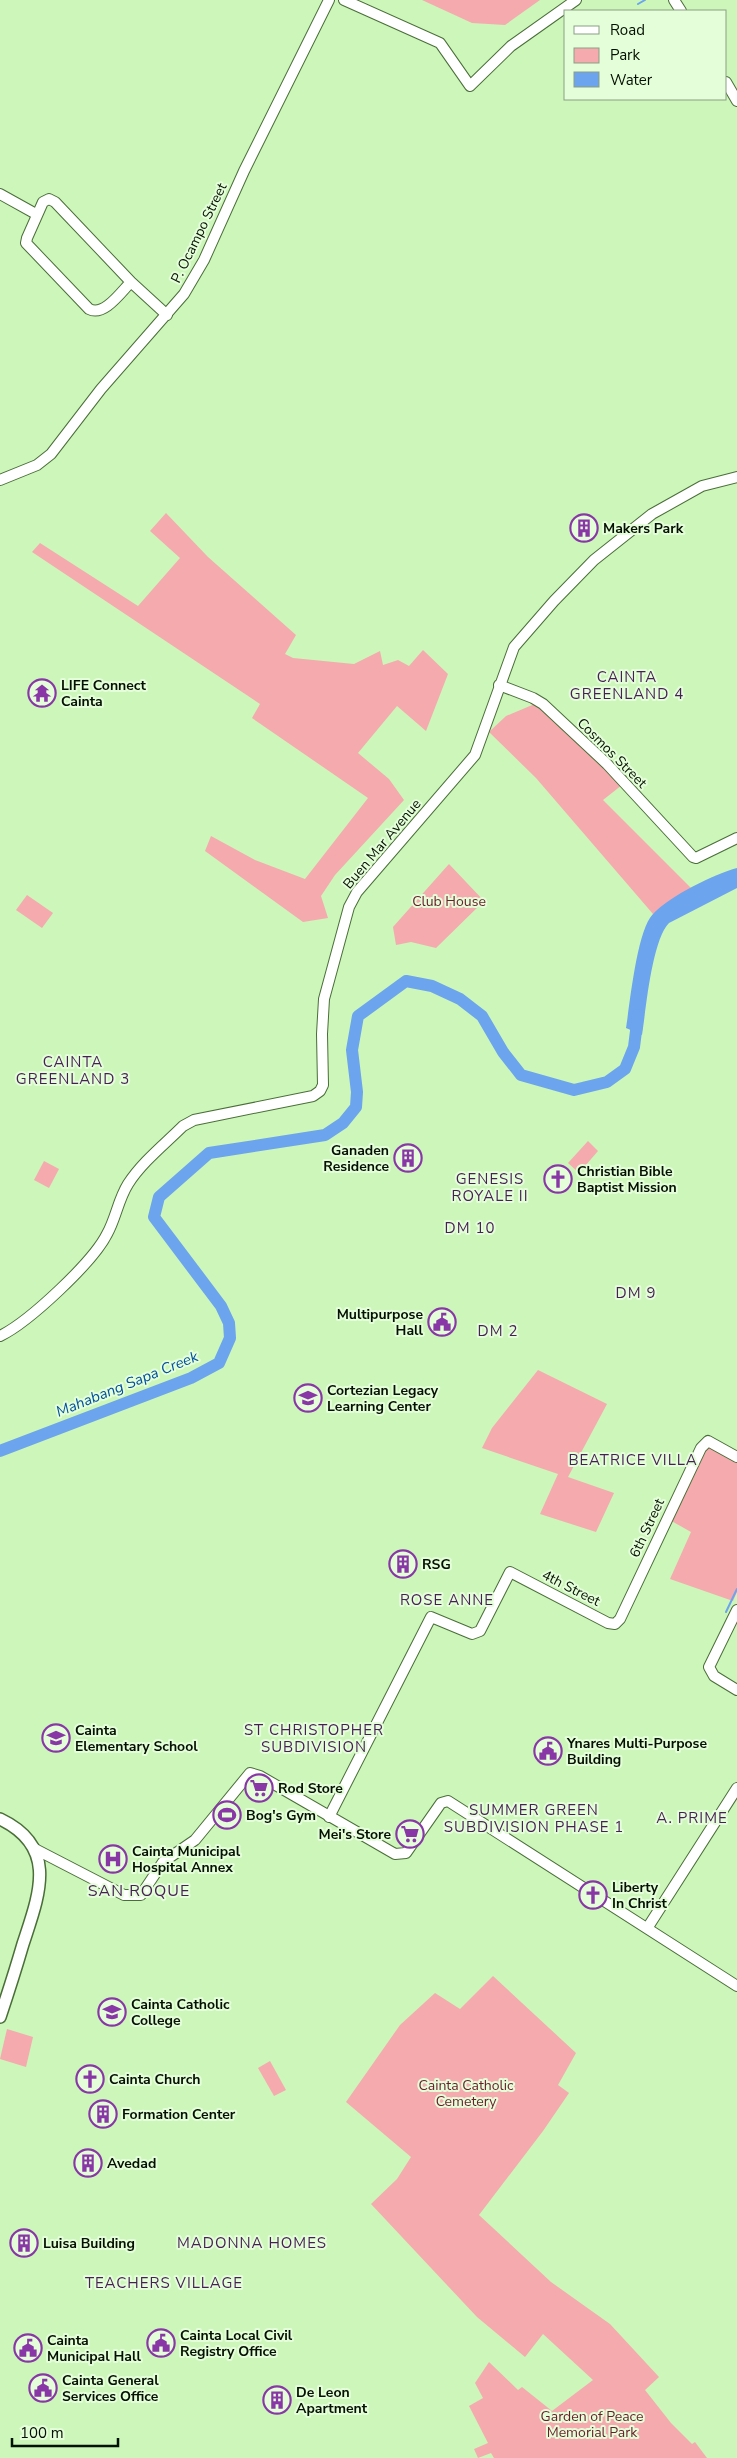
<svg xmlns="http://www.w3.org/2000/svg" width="737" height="2458" font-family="'Nunito Sans',sans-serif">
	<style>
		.green { fill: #f5aaae }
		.water { fill: #6ca4ee }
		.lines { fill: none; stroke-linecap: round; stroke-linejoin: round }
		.stream { stroke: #6ca4ee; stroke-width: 2 }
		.river { stroke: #6ca4ee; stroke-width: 12 }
		.tertiary-casing { stroke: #4a6e38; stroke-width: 12 }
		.secondary-casing { stroke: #4a6e38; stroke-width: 14 }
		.tertiary { stroke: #fff; stroke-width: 10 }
		.secondary { stroke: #fff; stroke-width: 11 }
		.labels { text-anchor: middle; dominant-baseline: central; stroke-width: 4; stroke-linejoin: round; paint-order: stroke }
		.street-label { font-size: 14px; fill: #051100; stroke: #e5feda }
		.poi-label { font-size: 14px; font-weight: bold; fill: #051100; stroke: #e5feda; text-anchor: start }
		.park-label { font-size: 14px; fill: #6c1c29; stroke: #e5feda }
		.neighbourhood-label { font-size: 15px; letter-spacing: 1px; fill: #461f54; stroke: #e5feda }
		.water-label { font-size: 15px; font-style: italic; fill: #004fa1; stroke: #e5feda }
		.quarter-label { font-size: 16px; letter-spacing: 1px; fill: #461f54; stroke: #e5feda }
	</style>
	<rect width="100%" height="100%" fill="#cdf6ba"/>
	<g class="green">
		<path d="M422,0H540L505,25L472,23Z"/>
		<path d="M166,513L208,557L296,635L285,654L293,658L354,664L380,651L383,665L398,660L409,666L423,650L448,674L426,731L397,706L358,753L389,779L404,800L335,875L321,896L328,918L303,922L205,851L211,836L255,860L305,879L368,798L252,718L260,704L32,552L40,543L138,606L180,558L150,531Z"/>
		<path d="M537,703L622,785L603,800L691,888L653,914L536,778L489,732L506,716Z"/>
		<path d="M449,864L484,901L436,948L411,942L396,945L393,927Z"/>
		<path d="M27,895L53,913L42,928L16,910Z"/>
		<path d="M588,1141L598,1151L579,1173L568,1163Z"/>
		<path d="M44,1161L59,1169L49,1188L34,1180Z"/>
		<path d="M538,1370L607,1404L568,1477L614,1493L596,1532L540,1514L558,1474L482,1448L492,1428Z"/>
		<path d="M707,1446L737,1460V1592L733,1601L670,1579L691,1532L668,1519Z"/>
		<path d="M493,1976L576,2053L558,2085L569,2093L543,2131L479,2215L551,2282L610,2324L659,2377L645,2390L671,2423L692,2444L695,2442L707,2458H494L491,2453L478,2458L474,2449L488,2443L469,2406L483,2398L475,2383L489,2362L518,2390L522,2387L552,2411L593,2380L543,2334L525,2357L477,2317L371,2204L397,2179L411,2157L346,2102L400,2025L435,1993L460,2009Z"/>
		<path d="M7,2029L33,2037L26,2067L0,2059Z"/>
		<path d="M270,2061L286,2090L274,2096L258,2068Z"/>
	</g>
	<path class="water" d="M737,868V888L669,923C652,940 646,1009 642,1035L626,1028C630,1003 637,930 653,914C670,896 714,874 737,868Z"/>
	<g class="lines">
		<g class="stream">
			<path d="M638,4L645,0"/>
			<path d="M726,1612L737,1589"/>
		</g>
		<path class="river" d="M0,1451L191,1378L219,1363L230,1338L229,1323L221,1306L154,1217L159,1197L209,1153L325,1135L343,1123L356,1107L357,1092L352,1050L358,1016L406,981L432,986L460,999L482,1016L503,1052L521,1075L574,1090L607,1082L625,1069L634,1047L638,1015"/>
		<g class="tertiary-casing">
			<g id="tertiary">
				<path d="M344,0L440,43L470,86L511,46L576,0"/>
				<path d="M674,0L681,11"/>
				<path d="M726,82L737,101"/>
				<path d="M0,194L36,214"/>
				<path d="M131,282C121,292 104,317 89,309L26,243L27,238L43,202L49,199L55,202L131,282L167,315"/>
				<path d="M0,480L37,465L51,454L101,389L184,294L204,260L244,171L329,0"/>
				<path d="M499,685L533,698L543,704L607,764L693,857L696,858L737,838"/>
				<path d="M0,1336C29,1322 93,1262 107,1234C116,1218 118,1200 128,1184C142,1162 165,1144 183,1126L194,1120L313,1096L320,1091L323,1085L322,1034L324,999L349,907L357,892L475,755L514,647L554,601L594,560L652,514L702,486L737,477"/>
				<path d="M737,1610L709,1667L714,1676L737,1690"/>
				<path d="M329,1817L431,1617L472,1634L480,1631L510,1572L608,1623L615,1624L620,1619L701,1448L708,1441L737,1457"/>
				<path d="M35,1849L124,1895H141L163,1862L195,1840L250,1773L260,1776L395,1854L406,1853L441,1803L448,1801L737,1986"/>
				<path d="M648,1927L737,1788"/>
			</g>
		</g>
		<g class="secondary-casing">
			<path id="secondary" d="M0,1819C59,1847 39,1895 23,1944C16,1968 8,1993 0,2017"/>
		</g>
		<use href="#tertiary" class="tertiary"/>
		<use href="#secondary" class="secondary"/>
	</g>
	<defs>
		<g id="building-ring" transform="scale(1.4375)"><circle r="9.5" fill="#e5feda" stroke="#8937a6" stroke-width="1.5"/><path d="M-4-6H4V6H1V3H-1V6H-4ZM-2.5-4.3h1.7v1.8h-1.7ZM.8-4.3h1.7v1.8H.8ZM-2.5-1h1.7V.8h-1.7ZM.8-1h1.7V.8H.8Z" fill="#8937a6"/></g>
		<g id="temple-ring" transform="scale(1.4375)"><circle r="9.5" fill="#e5feda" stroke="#8937a6" stroke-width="1.5"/><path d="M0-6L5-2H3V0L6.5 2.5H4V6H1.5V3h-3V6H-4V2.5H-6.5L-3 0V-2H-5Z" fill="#8937a6"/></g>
		<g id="church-ring" transform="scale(1.4375)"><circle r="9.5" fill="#e5feda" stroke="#8937a6" stroke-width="1.5"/><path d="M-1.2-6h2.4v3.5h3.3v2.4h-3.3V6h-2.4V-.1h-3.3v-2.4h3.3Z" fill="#8937a6"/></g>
		<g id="civic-ring" transform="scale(1.4375)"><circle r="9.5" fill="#e5feda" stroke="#8937a6" stroke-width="1.5"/><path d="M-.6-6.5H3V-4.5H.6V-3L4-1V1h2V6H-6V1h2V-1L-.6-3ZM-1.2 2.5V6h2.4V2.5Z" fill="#8937a6"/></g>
		<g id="school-ring" transform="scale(1.4375)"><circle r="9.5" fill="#e5feda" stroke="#8937a6" stroke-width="1.5"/><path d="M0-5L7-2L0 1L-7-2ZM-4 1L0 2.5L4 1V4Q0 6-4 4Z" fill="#8937a6"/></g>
		<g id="supermarket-ring" transform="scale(1.4375)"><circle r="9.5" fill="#e5feda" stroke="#8937a6" stroke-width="1.5"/><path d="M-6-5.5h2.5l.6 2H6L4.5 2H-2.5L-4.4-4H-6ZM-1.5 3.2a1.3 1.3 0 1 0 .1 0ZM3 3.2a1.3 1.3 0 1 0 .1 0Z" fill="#8937a6"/></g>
		<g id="stadium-ring" transform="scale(1.4375)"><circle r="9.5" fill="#e5feda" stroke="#8937a6" stroke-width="1.5"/><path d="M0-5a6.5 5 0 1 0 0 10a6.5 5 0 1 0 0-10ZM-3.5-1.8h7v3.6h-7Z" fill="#8937a6"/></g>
		<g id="hospital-ring" transform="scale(1.4375)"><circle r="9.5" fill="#e5feda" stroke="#8937a6" stroke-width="1.5"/><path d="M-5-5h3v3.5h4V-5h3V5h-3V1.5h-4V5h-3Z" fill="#8937a6"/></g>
		<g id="university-ring" transform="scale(1.4375)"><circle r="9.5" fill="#e5feda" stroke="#8937a6" stroke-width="1.5"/><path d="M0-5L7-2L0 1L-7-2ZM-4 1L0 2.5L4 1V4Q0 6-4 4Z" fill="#8937a6"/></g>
	</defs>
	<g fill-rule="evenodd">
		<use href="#building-ring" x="584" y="528"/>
		<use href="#temple-ring" x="42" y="693"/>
		<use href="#building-ring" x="408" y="1158"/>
		<use href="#church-ring" x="558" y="1179"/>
		<use href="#civic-ring" x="442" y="1322"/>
		<use href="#school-ring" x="308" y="1398"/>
		<use href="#building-ring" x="403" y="1564"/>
		<use href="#school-ring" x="56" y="1738"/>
		<use href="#civic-ring" x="548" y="1751"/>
		<use href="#supermarket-ring" x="259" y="1788"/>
		<use href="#stadium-ring" x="227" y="1815"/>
		<use href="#supermarket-ring" x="410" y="1834"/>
		<use href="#hospital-ring" x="113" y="1859"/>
		<use href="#church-ring" x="593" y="1895"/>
		<use href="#university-ring" x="112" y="2012"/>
		<use href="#church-ring" x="90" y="2079"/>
		<use href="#building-ring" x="103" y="2114"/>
		<use href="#building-ring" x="88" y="2163"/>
		<use href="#building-ring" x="24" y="2243"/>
		<use href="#civic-ring" x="161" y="2343"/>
		<use href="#civic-ring" x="28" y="2348"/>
		<use href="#civic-ring" x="43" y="2388"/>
		<use href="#building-ring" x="277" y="2400"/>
	</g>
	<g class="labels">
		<g class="street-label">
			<text transform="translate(199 233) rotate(-64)">P. Ocampo Street</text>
			<text transform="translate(612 753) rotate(45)">Cosmos Street</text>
			<text transform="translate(382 844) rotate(-50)">Buen Mar Avenue</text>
			<text transform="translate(647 1528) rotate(-65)">6th Street</text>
			<text transform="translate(571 1588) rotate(27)">4th Street</text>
		</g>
		<g class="poi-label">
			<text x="603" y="528">Makers Park</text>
			<text x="61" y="685">LIFE Connect<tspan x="61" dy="16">Cainta</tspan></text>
			<text x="389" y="1150" text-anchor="end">Ganaden<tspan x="389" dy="16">Residence</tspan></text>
			<text x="577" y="1171">Christian Bible<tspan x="577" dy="16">Baptist Mission</tspan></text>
			<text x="423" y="1314" text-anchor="end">Multipurpose<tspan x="423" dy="16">Hall</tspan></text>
			<text x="327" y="1390">Cortezian Legacy<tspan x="327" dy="16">Learning Center</tspan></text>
			<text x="422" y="1564">RSG</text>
			<text x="75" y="1730">Cainta<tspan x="75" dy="16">Elementary School</tspan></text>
			<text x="567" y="1743">Ynares Multi-Purpose<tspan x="567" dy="16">Building</tspan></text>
			<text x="278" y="1788">Rod Store</text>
			<text x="246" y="1815">Bog's Gym</text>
			<text x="391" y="1834" text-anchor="end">Mei's Store</text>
			<text x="132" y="1851">Cainta Municipal<tspan x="132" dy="16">Hospital Annex</tspan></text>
			<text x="612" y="1887">Liberty<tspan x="612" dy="16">In Christ</tspan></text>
			<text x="131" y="2004">Cainta Catholic<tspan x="131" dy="16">College</tspan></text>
			<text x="109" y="2079">Cainta Church</text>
			<text x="122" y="2114">Formation Center</text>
			<text x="107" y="2163">Avedad</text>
			<text x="43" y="2243">Luisa Building</text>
			<text x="180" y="2335">Cainta Local Civil<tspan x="180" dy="16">Registry Office</tspan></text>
			<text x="47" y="2340">Cainta<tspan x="47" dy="16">Municipal Hall</tspan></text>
			<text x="62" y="2380">Cainta General<tspan x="62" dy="16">Services Office</tspan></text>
			<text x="296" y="2392">De Leon<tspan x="296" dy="16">Apartment</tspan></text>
		</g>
		<g class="park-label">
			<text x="449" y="901">Club House</text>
			<text x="466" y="2085">Cainta Catholic<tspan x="466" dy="16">Cemetery</tspan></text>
			<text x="592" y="2416">Garden of Peace<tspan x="592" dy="16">Memorial Park</tspan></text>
		</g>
		<g class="neighbourhood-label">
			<text x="627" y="677">CAINTA<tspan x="627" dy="17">GREENLAND 4</tspan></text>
			<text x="73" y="1062">CAINTA<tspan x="73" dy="17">GREENLAND 3</tspan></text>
			<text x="490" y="1179">GENESIS<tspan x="490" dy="17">ROYALE II</tspan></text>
			<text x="470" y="1228">DM 10</text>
			<text x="636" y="1293">DM 9</text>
			<text x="498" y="1331">DM 2</text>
			<text x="633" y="1460">BEATRICE VILLA</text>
			<text x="447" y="1600">ROSE ANNE</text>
			<text x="314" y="1730">ST CHRISTOPHER<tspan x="314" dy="17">SUBDIVISION</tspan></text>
			<text x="534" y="1810">SUMMER GREEN<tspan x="534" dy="17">SUBDIVISION PHASE 1</tspan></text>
			<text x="692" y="1818">A. PRIME</text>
			<text x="252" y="2243">MADONNA HOMES</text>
			<text x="164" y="2283">TEACHERS VILLAGE</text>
		</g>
		<g class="water-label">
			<text transform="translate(127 1384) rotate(-22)">Mahabang Sapa Creek</text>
		</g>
		<g class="quarter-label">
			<text x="139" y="1891">SAN ROQUE</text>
		</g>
	</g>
	<rect x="564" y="10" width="162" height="90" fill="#e5feda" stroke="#8b9f83"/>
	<rect x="574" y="26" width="25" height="8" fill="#ffffff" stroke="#8b9f83"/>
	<text x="610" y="35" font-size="15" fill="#051100">Road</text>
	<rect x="574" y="48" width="25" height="15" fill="#f5aaae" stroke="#8b9f83"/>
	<text x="610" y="60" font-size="15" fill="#051100">Park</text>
	<rect x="574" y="72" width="25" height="15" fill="#6ca4ee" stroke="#8b9f83"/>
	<text x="610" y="85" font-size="15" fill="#051100">Water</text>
	<path d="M12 2438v8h106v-8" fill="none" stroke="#051100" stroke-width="2.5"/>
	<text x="20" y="2438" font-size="15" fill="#051100" stroke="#e5feda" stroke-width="4" paint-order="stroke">100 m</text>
</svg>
